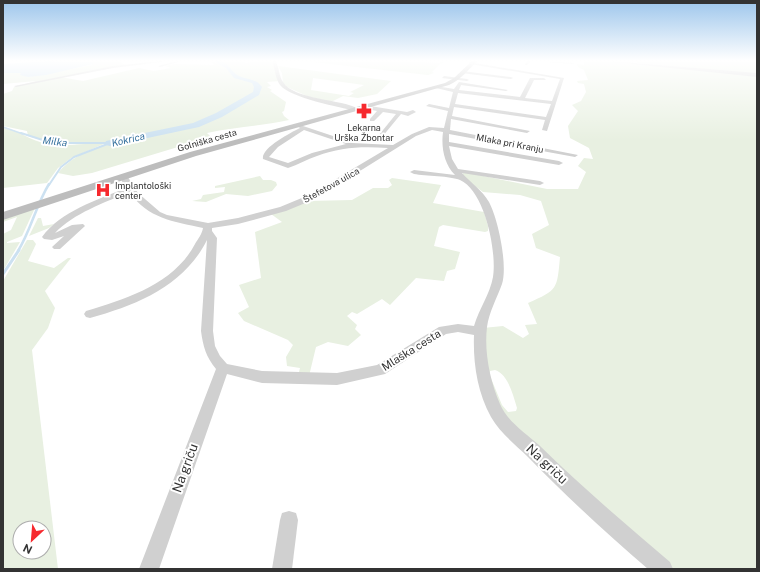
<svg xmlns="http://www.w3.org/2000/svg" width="760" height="572" font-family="'Public Sans',sans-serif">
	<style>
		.green { fill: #e8f0e1; fill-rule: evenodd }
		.water { fill: #cce1f1 }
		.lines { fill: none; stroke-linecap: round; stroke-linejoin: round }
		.stream-far3 { stroke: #cce1f1; stroke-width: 1.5 }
		.stream-far2 { stroke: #cce1f1; stroke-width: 2 }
		.stream-far1 { stroke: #cce1f1; stroke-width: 2.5 }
		.stream { stroke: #cce1f1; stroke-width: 3 }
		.river { fill: #cce1f1; fill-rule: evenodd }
		.minor { fill: #d0d0d0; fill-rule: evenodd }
		.tertiary { fill: #d0d0d0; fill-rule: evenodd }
		.secondary { fill: #bdbdbd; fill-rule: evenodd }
		.labels { text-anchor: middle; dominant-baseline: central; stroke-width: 4; stroke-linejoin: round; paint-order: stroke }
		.far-poi-label { font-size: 9px; fill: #333; stroke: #fff }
		.far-street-label { font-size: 9px; fill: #333; stroke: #fff }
		.far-water-label { font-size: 10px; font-style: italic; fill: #37729f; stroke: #fff }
		.street-label { font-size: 11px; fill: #333; stroke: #fff }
		.near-street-label { font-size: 13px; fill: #333; stroke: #fff }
	</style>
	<rect width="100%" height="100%" fill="#fff"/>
	<g class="green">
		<path d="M82,61H120L125,65L60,77L83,81L139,68L154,71L171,68L165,66L174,64L214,65L211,61L229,68V71L234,77L242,79L233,75L229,67L217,61H242L246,63L255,61H274L280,81L267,82L271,86L267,87L272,90L270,91L286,102L284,111L282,112L284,116L289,120C262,126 235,127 207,133L211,137L92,173L73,176L58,173C81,145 118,144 150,133C137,134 124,139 111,142C84,147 54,144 28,136L27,131L3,126V94L12,91L14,87L36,81L3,84V73H22L28,77L92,65V62Z"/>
		<path d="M303,61H404L440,63L439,61H441L444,63L440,64L432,72L434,73L428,75Z"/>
		<path d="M574,61H606L757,75V569H672L509,424L486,376L483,328L503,326L523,338L529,334L525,325L537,324L528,303C558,290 557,289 560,257L536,248L532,234L549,225L541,201L520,195L483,192L463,177V173H469L547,189H578L586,172L578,166L584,158L593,159L589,148L570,138L568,126L578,111L572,105L581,101L586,92L584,84L578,83L577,81L588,80L584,70L578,67L577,64L584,65V62ZM495,370C508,374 513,395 517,408L516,411L508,412L502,405L490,376V371Z"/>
		<path d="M636,61H757V74L640,63H637Z"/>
		<path d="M278,66L391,81L377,94L358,98L343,96L331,102L307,96L287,87L283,83L282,73ZM313,78L364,85L350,92L354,93L349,96L311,90Z"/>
		<path d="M3,127C16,129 26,138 40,142C61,148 84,143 106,143L71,158L58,168L47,183L3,188Z"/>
		<path d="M260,176L263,180H271L276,182L277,185L272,191L248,196L226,194L206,202L192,201L201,199L203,195L224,192L225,187L215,188V186Z"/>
		<path d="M392,178L441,185L433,203L484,212L488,226V231L485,232L443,225L439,227L434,246L460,252L455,269L447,271L444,281L416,278L390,305L382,299L357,314L352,312L347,316L357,325L355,329L361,335L348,346L328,342L316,347L309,376H298L300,368L287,366L286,357L293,345L288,340L244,321L238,313L249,307L239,285L261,278L255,232L282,222L271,214L307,201L352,200L373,188H388L392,185L389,180Z"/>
		<path d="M35,208L22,236L7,242V243L20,242L3,271V234L11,230L17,217L3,222V219Z"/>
		<path d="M38,218H41L43,226L54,224L49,228L29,236Z"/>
		<path d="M27,240H33L36,244L28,261L54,268L68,258H71L45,291L55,308L48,328L32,350L58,569H3V281ZM20,528H44V552H20Z"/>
	</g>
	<path class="water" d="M47,61L92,62L93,64L46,75L28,77L20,75L21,73H3V64Z"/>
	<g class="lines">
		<path class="stream-far3" d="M3,127L23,134"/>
		<g class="stream-far2">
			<path d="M21,133L52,143H106"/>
			<path d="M49,185L61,167L74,157L110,143"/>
		</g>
		<path class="stream-far1" d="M18,251C31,230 36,205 49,184"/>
		<path class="stream" d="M3,274L19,250"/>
		<path class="river" d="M213,61C229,59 229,71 239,76C248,80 255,78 262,87L259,95L222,117L199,127L110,146L106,145L105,143L106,141L193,123L216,113L253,92L254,87L252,83L234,78L226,68Z"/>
		<g class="minor">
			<path d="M160,61H169L113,68L16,87L14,86L113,66Z"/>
			<path d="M177,61H182L160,67L158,66Z"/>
			<path d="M272,61H276C279,68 279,76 283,82C294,100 342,99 359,109L356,111C339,107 291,98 280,85C275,78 275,68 272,61Z"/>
			<path d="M527,61H531L527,65H525Z"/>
			<path d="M536,61L574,63L572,64Z"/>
			<path d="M469,62L564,78L547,131L542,130L545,120L454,107L452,116L530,131L527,133L451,119L450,130L578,155L575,157L449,134V142L559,161L563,163L559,165L449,146L452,159L458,169L540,181L544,183L540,185L462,173C471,183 482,190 489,202C498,219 508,265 502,284C497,298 489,312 487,327C484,352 490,381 500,404C507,421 525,433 539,445C581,486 625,524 670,562L673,569H648C606,533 566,496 528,457C515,444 500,433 491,417C477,392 473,362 474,335L458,332L446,334L385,374L337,385L262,383L227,374L159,569H139L216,369C206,357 203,346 201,331L207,240C184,286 137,305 90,318L86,317L84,314L86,311C126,299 174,284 195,244C198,239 202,234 203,228C172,221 149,219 129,192C104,203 74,213 55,233L72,225L83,224L85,226L60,249H54L52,247L64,236L52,240L44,239L42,237C61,211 97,200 126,188L119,176L123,174H126L138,193L160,212L167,215L208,223L238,218L280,207L309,195L388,148C363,146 340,147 317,156C307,159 298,165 288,168L263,159C261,148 290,133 300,128L296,125L297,124L351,142L352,143L393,145L412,134L429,127L444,128L448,111L426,106L429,104L449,108L453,92L436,88V86L454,89L459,82L508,90L506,91L461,85L459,90L520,97L530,78H544L546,80H534L525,98L552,101L560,79L470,64ZM458,93L551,104L546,117L455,104ZM304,130L346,144L312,153L288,163L269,157L278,147ZM432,130L443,132C441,147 444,164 455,175L414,170L410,172L414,174C425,176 451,176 460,180C485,191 497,252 493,277C490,294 479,309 474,326L458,324L439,327L377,365L337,373L262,371L227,364L220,356L215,346L213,331L217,238L212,231V228L238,224L286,211L315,199L416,136Z"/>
			<path d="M462,71L511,77L513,78L511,79L461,73Z"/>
			<path d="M444,76L467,79L469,80L467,81L442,78Z"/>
			<path d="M364,105L407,112L413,110L416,112L408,116L401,114L382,137L379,135L396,114L383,112L374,121H370V119L377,111L362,108Z"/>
			<path d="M289,511L296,513L298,520L292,569H272L280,520L282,513Z"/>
		</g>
		<path class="tertiary" d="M611,61L757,73V77L613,62Z"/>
		<path class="secondary" d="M472,61H478C468,69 461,80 449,85L196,156L3,220V212L190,152L445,83L454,78Z"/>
	</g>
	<linearGradient id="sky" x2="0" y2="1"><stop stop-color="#9dc6ec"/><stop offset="0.43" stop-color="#fff"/><stop offset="1" stop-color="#fff" stop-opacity="0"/></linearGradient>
	<rect width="760" height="141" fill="url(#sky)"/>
	<defs>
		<g id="pharmacy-bare" transform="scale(1.2)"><path d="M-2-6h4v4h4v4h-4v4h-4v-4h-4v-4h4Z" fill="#f6292e" stroke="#fff" stroke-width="2.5" paint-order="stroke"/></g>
		<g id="hospital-bare" transform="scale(1.2)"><path d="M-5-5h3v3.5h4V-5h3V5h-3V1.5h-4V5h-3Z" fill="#f6292e" stroke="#fff" stroke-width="2.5" paint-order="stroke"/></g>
	</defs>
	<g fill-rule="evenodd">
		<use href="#pharmacy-bare" x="364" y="111"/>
		<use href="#hospital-bare" x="103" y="190"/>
	</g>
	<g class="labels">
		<g class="far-poi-label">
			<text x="364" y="127">Lekarna<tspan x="364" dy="10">Urška Žbontar</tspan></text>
			<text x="115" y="185" text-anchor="start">Implantološki<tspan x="115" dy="10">center</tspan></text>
		</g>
		<g class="far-street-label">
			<text transform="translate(207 140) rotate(-16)">Golniška cesta</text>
			<text transform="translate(510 143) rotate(11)">Mlaka pri Kranju</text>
			<text transform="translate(331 185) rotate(-29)">Štefetova ulica</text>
		</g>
		<g class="far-water-label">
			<text transform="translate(128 139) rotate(-13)">Kokrica</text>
			<text transform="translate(55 141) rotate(7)">Milka</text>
		</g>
		<g class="street-label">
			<text transform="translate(411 350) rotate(-32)">Mlaška cesta</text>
		</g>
		<g class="near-street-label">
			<text transform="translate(547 464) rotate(43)">Na griču</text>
			<text transform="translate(185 468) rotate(-70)">Na griču</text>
		</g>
	</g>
	<rect width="760" height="572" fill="none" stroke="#333333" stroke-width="8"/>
	<g transform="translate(32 540) rotate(206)"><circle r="19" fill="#ffffff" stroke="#adadad"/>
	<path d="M0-3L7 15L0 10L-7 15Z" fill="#f6292e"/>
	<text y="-6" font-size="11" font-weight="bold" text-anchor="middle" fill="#333333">N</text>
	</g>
</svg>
